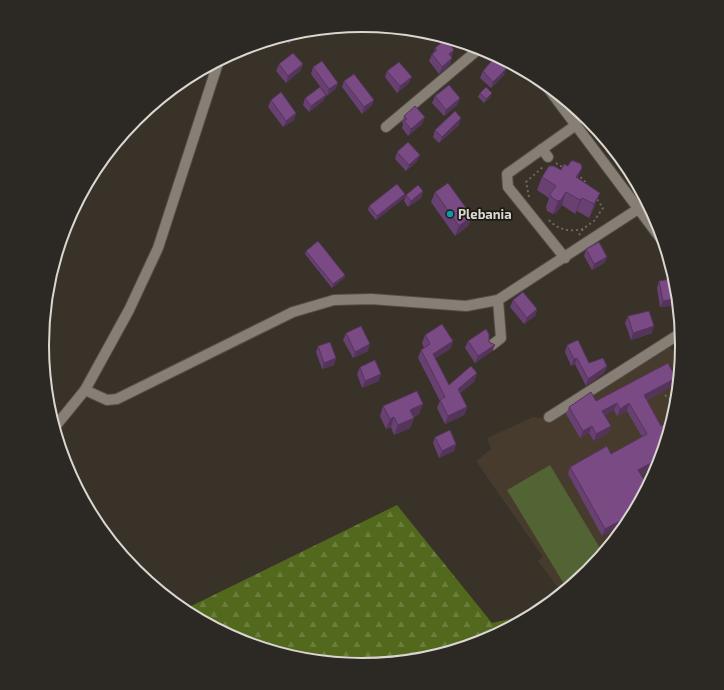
<svg xmlns="http://www.w3.org/2000/svg" width="724" height="690" font-family="'Exo 2',sans-serif">
	<style>
		.built { fill: #463b2c }
		.forest { fill: url(#forest-firs) }
		.pitch { fill: #526334 }
		.lines { fill: none; stroke-linecap: round; stroke-linejoin: round }
		.minor-casing { stroke: #544f46; stroke-width: 12 }
		.path { stroke: #6d6860; stroke-width: 2; stroke-dasharray: 2 3; stroke-linecap: butt }
		.minor { stroke: #877f75; stroke-width: 10 }
		.wall { fill: #684072 }
		.shaded-wall { fill: #55345c }
		.building { fill: #794a84; stroke: #55345c }
		.culture-dot { fill: #0f9aa8; stroke: #1d1a16; stroke-width: 1.5 }
		.labels { text-anchor: middle; dominant-baseline: central; stroke-width: 3.5; stroke-linejoin: round; paint-order: stroke }
		.poi-label { font-size: 13px; font-weight: bold; fill: #dad6d0; stroke: #1d1a16; text-anchor: start }
		.rim { fill: none; stroke: #dad6d0; stroke-width: 2 }
	</style>
	<defs>
		<pattern id="forest-firs" width="22" height="20" patternUnits="userSpaceOnUse"><rect width="22" height="20" fill="#51681d"/><path d="M5 1l3.5 6h-7zM16 11l3.5 6h-7z" fill="#697d3d"/></pattern>
	</defs>
	<rect width="100%" height="100%" fill="#383229"/>
	<path class="built" d="M670,347L681,360L676,408L658,468L628,523L588,571L562,593L538,561L543,557L476,461L491,449L487,438L533,417L548,419Z"/>
	<path class="forest" d="M397,505L492,623L536,613C519,622 502,633 485,640C475,645 463,647 453,650C361,678 264,662 183,610Z"/>
	<path class="pitch" d="M550,465L603,553L588,571L567,589L507,490Z"/>
	<g class="lines">
		<g class="minor-casing">
			<g id="minor">
				<path d="M545,84L664,243"/>
				<path d="M386,127L480,48"/>
				<path d="M542,149L548,157"/>
				<path d="M565,258L508,187L507,174L576,125"/>
				<path d="M492,345L501,338L498,300"/>
				<path d="M85,390L107,400L117,399L293,312L334,300L371,299L466,306L498,300L638,209"/>
				<path d="M549,417L681,333"/>
				<path d="M54,428L85,390L129,310L158,248L219,60"/>
			</g>
		</g>
		<g class="path">
			<path d="M556,163L564,168"/>
			<path d="M576,175L583,179L588,186"/>
			<path d="M529,197L526,182L544,166"/>
			<path d="M549,220C558,230 570,232 583,229"/>
			<path d="M579,235L583,229L594,221L603,208L597,199"/>
			<path d="M665,395L676,404"/>
		</g>
		<use href="#minor" class="minor"/>
	</g>
	<g class="wall">
		<path d="M301,31L300,34L289,44L282,36Z"/>
		<path d="M435,48L452,56L450,65L439,74L429,61L432,54L434,53Z"/>
		<path d="M279,64H303L300,71L286,83L276,71Z"/>
		<path d="M313,67L338,83L335,89L327,96L311,74Z"/>
		<path d="M387,71L409,83L397,93L385,77Z"/>
		<path d="M483,71L504,75L491,88L480,78Z"/>
		<path d="M344,81L374,100L371,106L362,114L342,87Z"/>
		<path d="M480,93L491,96L484,103L478,97Z"/>
		<path d="M326,95L323,101L309,112L303,105L305,98Z"/>
		<path d="M435,96L460,98L457,105L444,116L432,103Z"/>
		<path d="M271,100L296,113L294,120L283,127L268,107Z"/>
		<path d="M404,116L422,124L408,136L402,128L403,124L402,122Z"/>
		<path d="M459,125L439,143L433,137L435,130Z"/>
		<path d="M397,152L417,161L406,171L395,159Z"/>
		<path d="M542,177L578,178L595,206L589,218L577,211L575,214L562,205L556,213L553,214L547,211L546,207L549,198L537,190Z"/>
		<path d="M423,191L421,198L408,207L404,201L406,195Z"/>
		<path d="M435,192L472,216L468,226L455,236L431,202Z"/>
		<path d="M405,194L404,198L376,220L368,210L369,206Z"/>
		<path d="M586,249L607,257L604,263L592,270L584,256Z"/>
		<path d="M306,251L345,275L344,278L332,288L305,254Z"/>
		<path d="M659,281L671,306L660,307L657,288Z"/>
		<path d="M513,300L537,309L535,316L524,324L510,307Z"/>
		<path d="M628,316L652,333L631,340L625,323Z"/>
		<path d="M346,333L368,351L353,358L343,340Z"/>
		<path d="M425,335L453,341L450,349L435,358L449,385L477,373L474,382L460,393L467,407L464,415L445,424L437,408L440,401L418,358L421,350L424,348L422,343Z"/>
		<path d="M468,341L489,342L495,345L492,351L475,363L465,348Z"/>
		<path d="M567,345L589,363L607,366L604,373L586,386L575,364L571,366L565,352Z"/>
		<path d="M318,346L336,358L334,365L322,369L316,352Z"/>
		<path d="M360,367L379,381L362,388L357,374Z"/>
		<path d="M676,378L674,385L647,400L661,426L672,421L658,465L641,475L602,536L568,474L570,467L611,454L642,437L627,411L617,416L614,410L605,415L611,426L608,433L594,441L589,433L580,438L566,414L569,407L596,401Z"/>
		<path d="M423,404L419,414L414,417V418L410,428L394,435L391,427L386,429L380,416L383,406Z"/>
		<path d="M435,437L456,444L454,451L439,458L433,443Z"/>
	</g>
	<g class="shaded-wall">
		<path d="M301,31L300,34L289,44L291,37L296,32Z"/>
		<path d="M454,50L452,56L446,60L449,54Z"/>
		<path d="M452,58L450,65L439,74L442,67Z"/>
		<path d="M303,64L300,71L286,83L288,76Z"/>
		<path d="M506,69L504,75L491,88L493,82Z"/>
		<path d="M412,77L409,83L397,93L400,86Z"/>
		<path d="M338,83L335,89L327,96L329,89Z"/>
		<path d="M492,93L491,96L484,103L486,99Z"/>
		<path d="M326,95L323,101L309,112L311,106Z"/>
		<path d="M460,98L457,105L444,116L446,110Z"/>
		<path d="M374,100L371,106L362,114L364,107Z"/>
		<path d="M296,113L294,120L283,127L286,121Z"/>
		<path d="M425,117L422,124L408,136L411,129Z"/>
		<path d="M461,118L459,125L439,143L442,137Z"/>
		<path d="M420,155L417,161L406,171L409,165Z"/>
		<path d="M582,168L577,181L576,177Z"/>
		<path d="M423,191L421,198L408,207L411,201Z"/>
		<path d="M566,192L562,205L556,213L553,214L558,201Z"/>
		<path d="M600,193L595,206L589,218L594,204Z"/>
		<path d="M405,194L404,198L376,220L377,216Z"/>
		<path d="M582,198L577,211L575,214L580,200Z"/>
		<path d="M472,216L468,226L455,236L459,226Z"/>
		<path d="M607,257L604,263L592,270L594,264Z"/>
		<path d="M345,275L344,278L332,288L333,284Z"/>
		<path d="M674,299L671,306L660,307L663,301Z"/>
		<path d="M537,309L535,316L524,324L527,318Z"/>
		<path d="M654,326L652,333L631,340L633,333Z"/>
		<path d="M453,341L450,349L430,362L433,354Z"/>
		<path d="M370,344L368,351L353,358L355,352Z"/>
		<path d="M495,345L492,351L475,363L478,356Z"/>
		<path d="M336,358L334,365L322,369L324,363Z"/>
		<path d="M577,358L575,364L571,366L574,359Z"/>
		<path d="M607,366L604,373L586,386L588,379Z"/>
		<path d="M477,373L474,382L455,397L458,389Z"/>
		<path d="M381,374L379,381L362,388L365,381Z"/>
		<path d="M676,378L674,385L642,402L644,395Z"/>
		<path d="M617,403L614,410L600,418L602,411Z"/>
		<path d="M629,403L627,411L617,416L620,409Z"/>
		<path d="M423,404L419,414L407,420L410,410Z"/>
		<path d="M467,407L464,415L445,424L448,416Z"/>
		<path d="M394,417L391,427L386,429L390,419Z"/>
		<path d="M414,418L410,428L394,435L398,425Z"/>
		<path d="M592,426L589,433L580,438L583,431Z"/>
		<path d="M611,426L608,433L594,441L596,434Z"/>
		<path d="M456,444L454,451L439,458L442,451Z"/>
		<path d="M660,458L658,465L636,477L638,470Z"/>
		<path d="M633,514L629,522L602,536L605,529Z"/>
	</g>
	<g class="building">
		<path d="M296,32L291,37L289,34Z"/>
		<path d="M446,39L454,50L449,54L452,58L442,67L432,54L437,50L435,48Z"/>
		<path d="M293,53L303,64L288,76L279,64Z"/>
		<path d="M495,57L506,69L493,82L483,71Z"/>
		<path d="M322,61L338,83L329,89L313,67Z"/>
		<path d="M399,62L412,77L400,86L387,71Z"/>
		<path d="M354,74L374,100L364,107L344,81Z"/>
		<path d="M449,85L460,98L446,110L435,96Z"/>
		<path d="M320,87L326,95L311,106L305,98Z"/>
		<path d="M486,87L492,93L486,99L480,93Z"/>
		<path d="M281,92L296,113L286,121L271,100Z"/>
		<path d="M415,106L425,117L411,129L404,121L407,119L404,116Z"/>
		<path d="M455,111L461,118L442,137L435,130Z"/>
		<path d="M408,142L420,155L409,165L397,152Z"/>
		<path d="M571,161H574L581,164L582,168L576,177L600,193L594,204L582,198L580,200L566,192L561,200L558,201L552,198L550,194L556,186L542,177L549,166H554L561,170L564,164L568,166Z"/>
		<path d="M448,183L472,216L459,226L435,192Z"/>
		<path d="M397,184L405,194L377,216L369,206Z"/>
		<path d="M418,185L423,191L411,201L406,195Z"/>
		<path d="M318,241L345,275L333,284L306,251Z"/>
		<path d="M599,242L607,257L594,264L586,249Z"/>
		<path d="M670,279L674,299L663,301L659,281Z"/>
		<path d="M523,292L537,309L527,318L513,300Z"/>
		<path d="M649,311L654,326L633,333L628,316Z"/>
		<path d="M442,324L453,341L433,354L449,385L471,366L477,373L458,389L467,407L448,416L440,400L445,397L421,350L430,344L425,335Z"/>
		<path d="M361,326L370,344L355,352L346,333Z"/>
		<path d="M486,329L489,334V342L495,345L478,356L468,341Z"/>
		<path d="M578,340L589,363L603,358L607,366L588,379L577,358L574,359L567,345Z"/>
		<path d="M330,342L336,358L324,363L318,346Z"/>
		<path d="M375,360L381,374L365,381L360,367Z"/>
		<path d="M668,363L676,378L644,395L661,426L672,421L660,458L638,470L648,486L633,514L605,529L570,467L607,446L611,454L647,434L629,403L620,409L617,403L602,411L611,426L596,434L592,426L583,431L569,407L591,392L596,401Z"/>
		<path d="M417,391L423,404L410,410L414,418L398,425L394,417L390,419L383,406Z"/>
		<path d="M450,430L456,444L442,451L435,437Z"/>
	</g>
	<circle class="culture-dot" cx="450" cy="214" r="4"/>
	<g class="labels">
		<g class="poi-label">
			<text x="458" y="214">Plebania</text>
		</g>
	</g>
	<path d="M0 0H724V690H0ZM49 345a313 313 0 1 1 626 0a313 313 0 1 1-626 0Z" fill="#2c2925" fill-rule="evenodd"/>
	<path class="rim" d="M49 345a313 313 0 1 1 626 0a313 313 0 1 1-626 0Z"/>
</svg>
